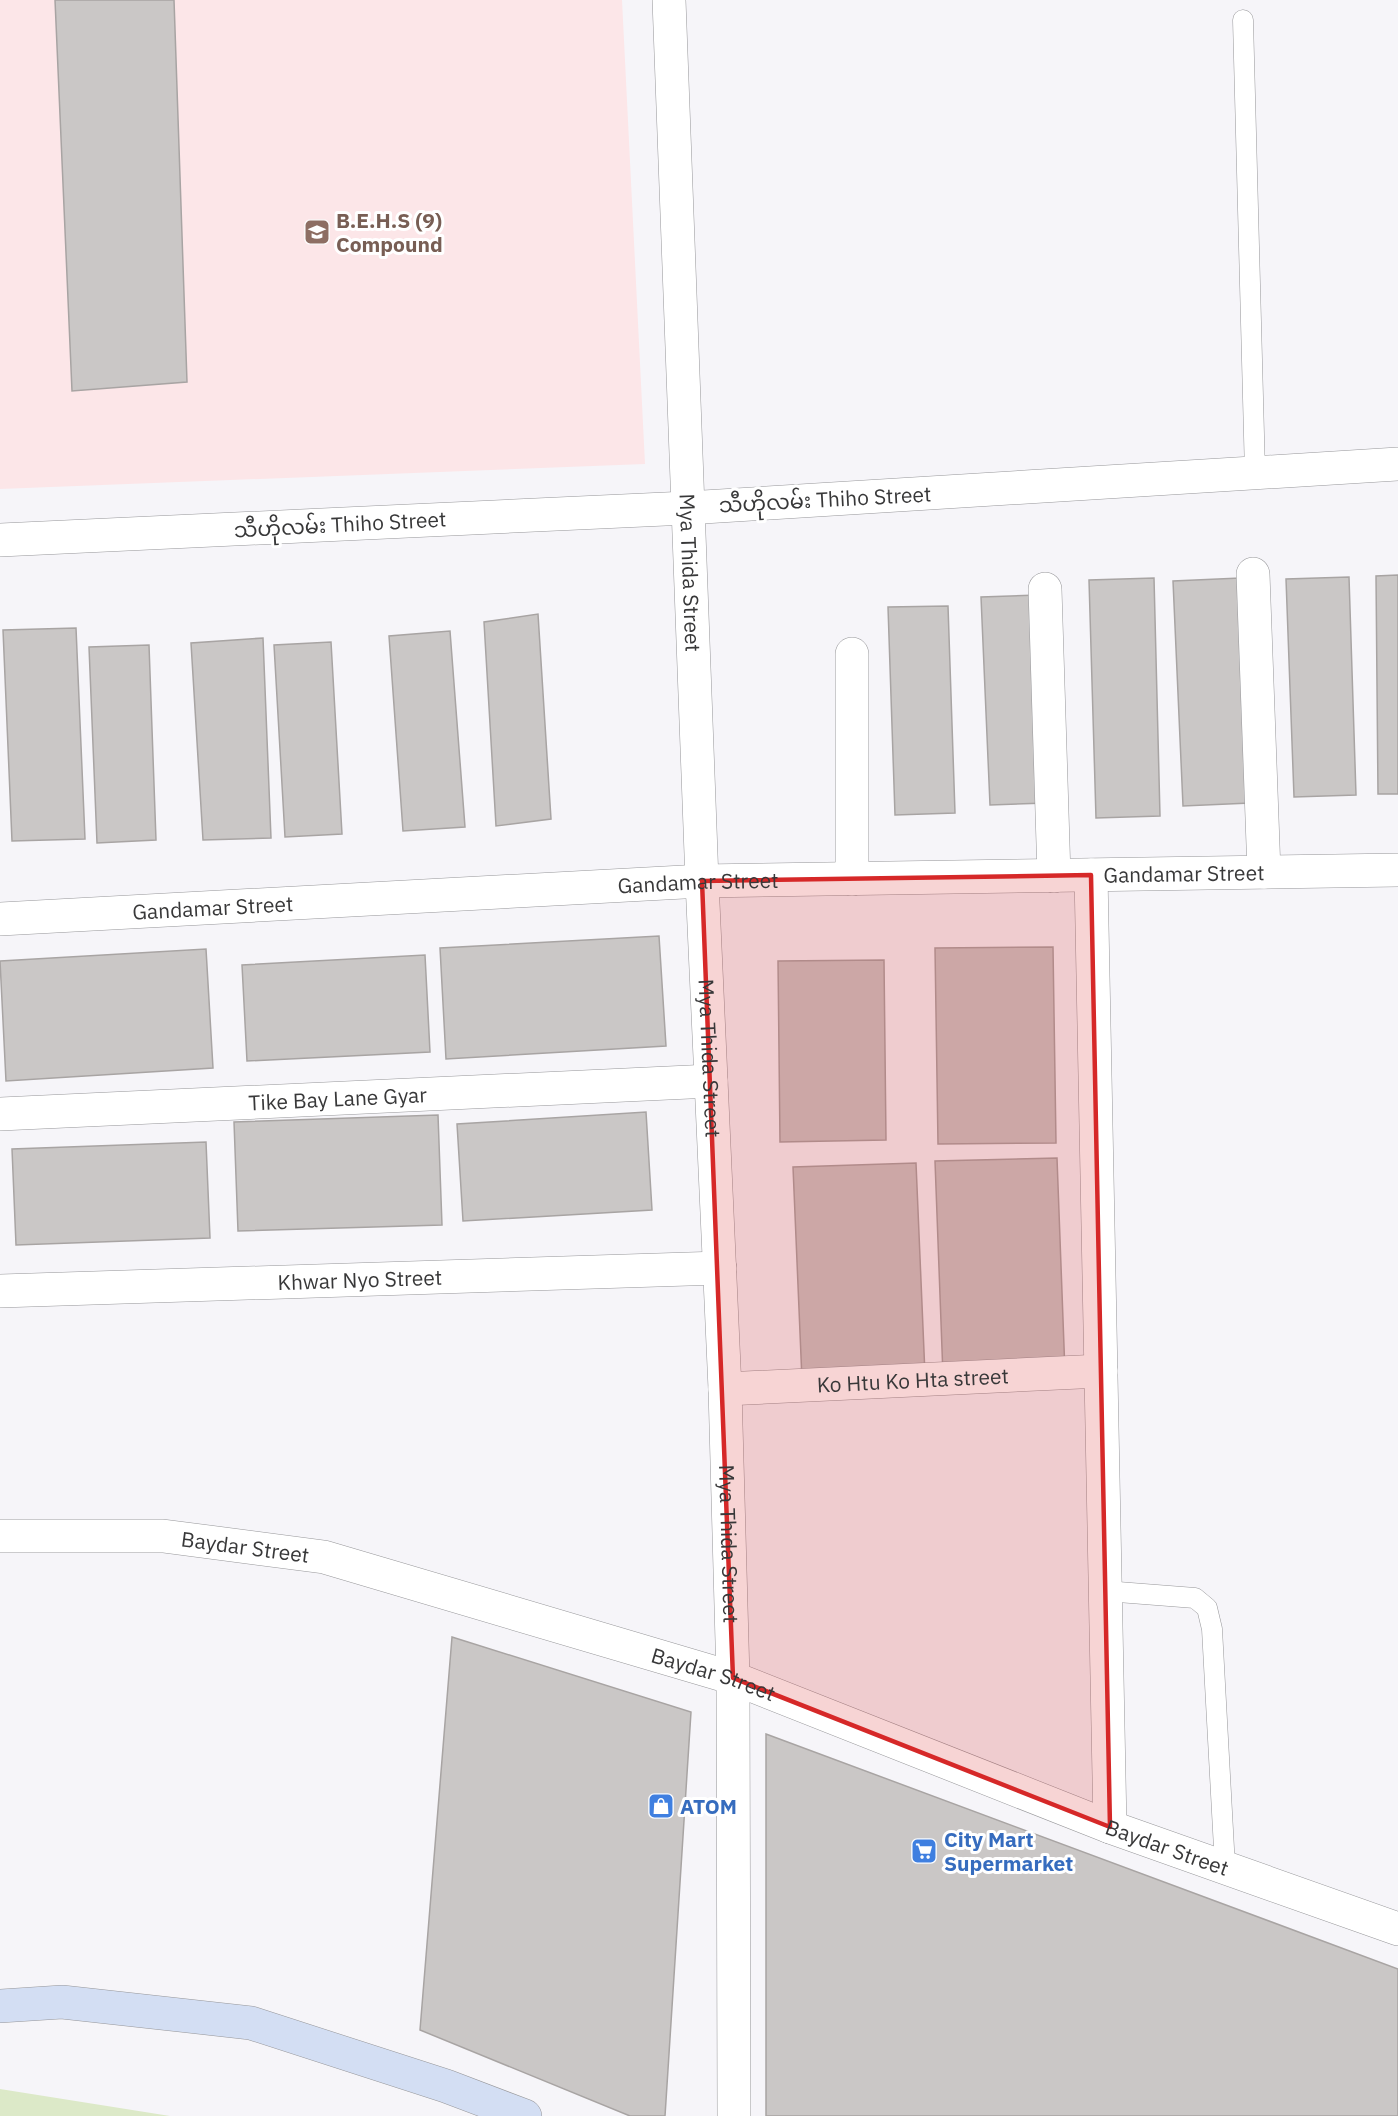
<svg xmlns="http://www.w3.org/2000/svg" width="1398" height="2116" font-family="'IBM Plex Sans','Noto Sans Myanmar',sans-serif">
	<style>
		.education { fill: #fce6e8 }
		.green { fill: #dce9c8 }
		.building { fill: #cac7c6; stroke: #a8a4a3; stroke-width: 1.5 }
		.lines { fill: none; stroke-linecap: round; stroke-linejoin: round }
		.lane-casing { stroke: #97979a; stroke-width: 21 }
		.street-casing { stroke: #97979a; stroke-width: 34 }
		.secondary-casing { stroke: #97979a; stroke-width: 34 }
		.lane { stroke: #fff; stroke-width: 20 }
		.street { stroke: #fff; stroke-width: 33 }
		.secondary { stroke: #d3def3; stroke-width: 33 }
		.marked { fill: #d62828; fill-opacity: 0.2; stroke: #d62828; stroke-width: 4.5; stroke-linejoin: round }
		.labels { text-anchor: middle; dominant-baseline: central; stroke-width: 6; stroke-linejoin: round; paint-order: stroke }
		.education-label { font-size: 21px; font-weight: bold; fill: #785e54; stroke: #fff; text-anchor: start }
		.street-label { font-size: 21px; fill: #383839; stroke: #fff }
		.shop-label { font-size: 21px; font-weight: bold; fill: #366cbe; stroke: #fff; text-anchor: start }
	</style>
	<rect width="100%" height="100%" fill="#f6f5f9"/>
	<path class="education" d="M0,0H622L645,464L0,489Z"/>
	<path class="green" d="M0,2089L170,2116H0Z"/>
	<g class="building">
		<path d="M55,0H174L187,382L72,391Z"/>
		<path d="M1398,575V794H1378L1376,576Z"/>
		<path d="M1349,577L1356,795L1294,797L1286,579Z"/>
		<path d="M1154,578L1160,816L1096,818L1089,580Z"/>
		<path d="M1240,578L1250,803L1183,806L1173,581Z"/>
		<path d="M1038,595L1046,803L990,805L981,597Z"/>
		<path d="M948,606L955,813L895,815L888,607Z"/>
		<path d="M538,614L551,819L496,826L484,622Z"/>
		<path d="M76,628L85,839L12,841L3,630Z"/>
		<path d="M450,631L465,827L403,831L389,636Z"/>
		<path d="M263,638L271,838L203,840L191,643Z"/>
		<path d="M331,642L342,834L285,837L274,645Z"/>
		<path d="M149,645L156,840L97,843L89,647Z"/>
		<path d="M659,936L666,1046L446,1059L440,948Z"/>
		<path d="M1053,947L1056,1143L938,1144L935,948Z"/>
		<path d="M206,949L213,1068L6,1081L0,961Z"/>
		<path d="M425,955L430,1052L247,1061L242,965Z"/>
		<path d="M884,960L886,1140L780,1142L778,961Z"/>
		<path d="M646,1112L652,1210L463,1221L457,1124Z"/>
		<path d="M438,1115L442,1225L238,1231L234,1122Z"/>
		<path d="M206,1142L210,1238L16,1245L12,1149Z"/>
		<path d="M1057,1158L1065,1373L943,1376L935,1161Z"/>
		<path d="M916,1163L925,1375L802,1380L793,1167Z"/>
		<path d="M452,1637L691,1712L665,2116H630L420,2030Z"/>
		<path d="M766,1734L1398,1969V2116H766Z"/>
	</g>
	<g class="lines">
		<g class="lane-casing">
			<g id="lane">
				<path d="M1243,20L1255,473"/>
				<path d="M1105,1591L1195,1598L1207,1608L1212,1629L1225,1867"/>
			</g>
		</g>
		<g class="street-casing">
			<g id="street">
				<path id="s1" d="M669,0L702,881L725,1389L733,1678L734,2116"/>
				<path d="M0,540L687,508L1398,464"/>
				<path d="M1253,574L1264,872"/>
				<path d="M1045,589L1054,876"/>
				<path d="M1091,875L1110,1827"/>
				<path d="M852,879V654"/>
				<path id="s2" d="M0,919L702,881L1398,870"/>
				<path id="s3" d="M0,1114L711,1081"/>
				<path id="s4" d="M0,1291L720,1268"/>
				<path id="s5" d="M725,1389L1101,1371"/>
				<path id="s6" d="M0,1536H163L324,1557L733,1678L1110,1827L1398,1929"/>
			</g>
		</g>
		<g class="secondary-casing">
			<path id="secondary" d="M0,2006L62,2002L251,2023L446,2086L525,2116"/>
		</g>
		<use href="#lane" class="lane"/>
		<use href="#street" class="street"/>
		<use href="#secondary" class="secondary"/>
	</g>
	<path class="marked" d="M1091,875L1110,1827L733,1678L702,881Z"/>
	<defs>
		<g id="school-square" transform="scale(1.35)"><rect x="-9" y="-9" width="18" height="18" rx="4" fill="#8d6e63" stroke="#fff"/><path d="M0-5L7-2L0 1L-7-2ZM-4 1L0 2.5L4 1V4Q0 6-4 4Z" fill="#fff"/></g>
		<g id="shop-square" transform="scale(1.35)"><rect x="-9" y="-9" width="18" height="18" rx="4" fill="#3f7fe0" stroke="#fff"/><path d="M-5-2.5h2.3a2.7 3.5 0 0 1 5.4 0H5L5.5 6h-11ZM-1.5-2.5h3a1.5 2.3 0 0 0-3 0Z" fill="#fff"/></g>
		<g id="supermarket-square" transform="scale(1.35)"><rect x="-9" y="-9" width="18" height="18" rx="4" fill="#3f7fe0" stroke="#fff"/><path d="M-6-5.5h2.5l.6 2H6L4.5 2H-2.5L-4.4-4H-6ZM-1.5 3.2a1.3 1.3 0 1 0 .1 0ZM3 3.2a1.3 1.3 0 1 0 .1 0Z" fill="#fff"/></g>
	</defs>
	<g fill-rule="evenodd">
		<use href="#school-square" x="317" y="232"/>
		<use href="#shop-square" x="661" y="1806"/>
		<use href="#supermarket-square" x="924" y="1851"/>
	</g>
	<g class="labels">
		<g class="education-label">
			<text x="336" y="220">B.E.H.S (9)<tspan x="336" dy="24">Compound</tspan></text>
		</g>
		<g class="street-label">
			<text transform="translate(825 499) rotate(-3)">သီဟိုလမ်း Thiho Street</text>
			<text transform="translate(340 524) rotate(-3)">သီဟိုလမ်း Thiho Street</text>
			<text stroke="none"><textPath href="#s1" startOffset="573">Mya Thida Street</textPath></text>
			<text stroke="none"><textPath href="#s2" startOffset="1185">Gandamar Street</textPath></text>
			<text stroke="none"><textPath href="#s2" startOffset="699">Gandamar Street</textPath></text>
			<text stroke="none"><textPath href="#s2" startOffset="213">Gandamar Street</textPath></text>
			<text stroke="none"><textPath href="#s1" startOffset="1059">Mya Thida Street</textPath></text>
			<text stroke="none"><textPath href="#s3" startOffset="338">Tike Bay Lane Gyar</textPath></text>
			<text stroke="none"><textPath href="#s4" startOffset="360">Khwar Nyo Street</textPath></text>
			<text stroke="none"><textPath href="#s5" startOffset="188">Ko Htu Ko Hta street</textPath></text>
			<text stroke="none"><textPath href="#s1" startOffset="1545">Mya Thida Street</textPath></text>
			<text stroke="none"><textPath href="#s6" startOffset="246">Baydar Street</textPath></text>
			<text stroke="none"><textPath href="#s6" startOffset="732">Baydar Street</textPath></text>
			<text stroke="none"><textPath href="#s6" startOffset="1218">Baydar Street</textPath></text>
		</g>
		<g class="shop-label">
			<text x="680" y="1806">ATOM</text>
			<text x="944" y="1839">City Mart<tspan x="944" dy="24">Supermarket</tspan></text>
		</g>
	</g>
</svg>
